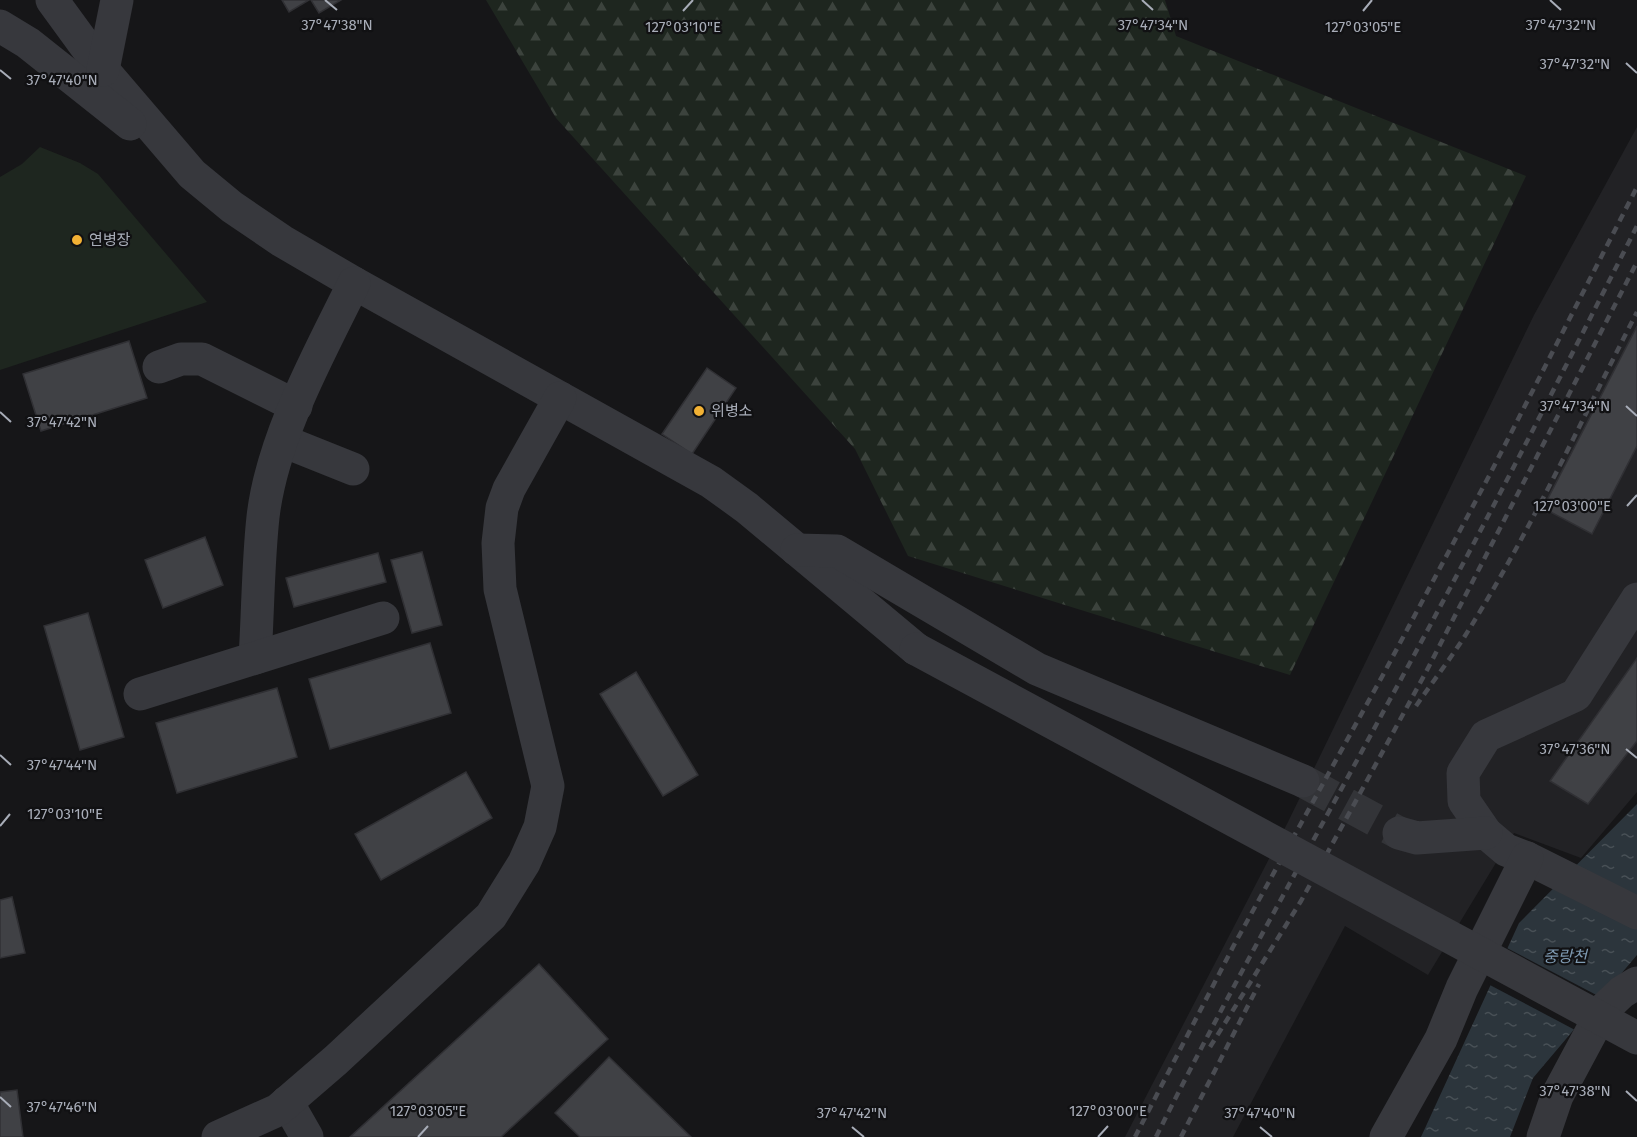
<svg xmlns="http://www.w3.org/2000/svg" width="1637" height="1137" font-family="'Fira Sans','Noto Sans KR',sans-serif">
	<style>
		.built { fill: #222225 }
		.forest { fill: url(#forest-firs) }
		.green { fill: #1e261f }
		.water { fill: url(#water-ripples) }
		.pier { fill: #161618 }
		.building { fill: #404145; stroke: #303034; stroke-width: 1.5 }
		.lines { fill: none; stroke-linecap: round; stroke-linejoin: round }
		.minor-tunnel { stroke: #333438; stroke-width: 33; stroke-dasharray: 33 16; stroke-linecap: butt }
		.minor { stroke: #37383d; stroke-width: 33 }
		.rail { stroke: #4a4c52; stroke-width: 4.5; stroke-dasharray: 8 6; stroke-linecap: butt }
		.minor-bridge { stroke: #37383d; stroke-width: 33 }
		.ticks { fill: none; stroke: #a8adb8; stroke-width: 2 }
		.poi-dot { fill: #f2b134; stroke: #111113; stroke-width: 2 }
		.labels { text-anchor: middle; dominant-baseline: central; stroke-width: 4.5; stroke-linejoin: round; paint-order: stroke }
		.poi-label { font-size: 15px; fill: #a8adb8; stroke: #111113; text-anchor: start }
		.water-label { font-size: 16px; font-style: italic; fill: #7f9bb3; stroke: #111113 }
		.ticks-label { font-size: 15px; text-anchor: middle; fill: #a8adb8; stroke: #111113; stroke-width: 4.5; stroke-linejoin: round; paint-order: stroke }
	</style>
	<defs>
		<pattern id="forest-firs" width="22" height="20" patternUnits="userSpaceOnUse" patternTransform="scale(1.5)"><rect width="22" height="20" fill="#1e261f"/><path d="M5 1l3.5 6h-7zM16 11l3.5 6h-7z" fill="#3c433d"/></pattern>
		<pattern id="water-ripples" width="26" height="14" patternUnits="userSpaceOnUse" patternTransform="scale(1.5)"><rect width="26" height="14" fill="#2c353c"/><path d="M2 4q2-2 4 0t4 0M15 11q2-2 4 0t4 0" fill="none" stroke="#485056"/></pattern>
	</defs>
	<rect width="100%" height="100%" fill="#161618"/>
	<path class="built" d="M1637,127V792L1581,858L1514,833L1428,975L1345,926L1233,1137H1125L1288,822L1534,315Z"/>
	<path class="forest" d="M486,0H1165L1176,36L1526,176L1290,675L908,556L855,449L556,118Z"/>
	<path class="green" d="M40,147L80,163L98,174L207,302L0,370V177L22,164Z"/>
	<path class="water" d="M1637,804V955L1533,1078L1510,1137H1421L1519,923Z"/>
	<path class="pier" d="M1505,947L1604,999L1577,1031L1488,984Z"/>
	<g class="building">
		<path d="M282,0H309L289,12Z"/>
		<path d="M311,0H341L319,13Z"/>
		<path d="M1637,326V446L1592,534L1543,508Z"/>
		<path d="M129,341L147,398L41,431L23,374Z"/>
		<path d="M707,368L736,388L692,454L662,434Z"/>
		<path d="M205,537L223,585L163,608L145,560Z"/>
		<path d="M422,552L442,625L412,633L391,560Z"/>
		<path d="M378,553L386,582L294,607L286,578Z"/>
		<path d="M88,613L124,737L80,750L44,626Z"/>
		<path d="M430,643L451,713L330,749L309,679Z"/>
		<path d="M1637,658V741L1588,804L1550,781Z"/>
		<path d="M636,672L698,775L663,796L600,694Z"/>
		<path d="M277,688L297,757L177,793L156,723Z"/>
		<path d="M466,772L492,818L381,880L355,834Z"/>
		<path d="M12,897L25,953L0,958V900Z"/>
		<path d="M539,964L608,1039L501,1137H350Z"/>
		<path d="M609,1057L691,1137H580L555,1113Z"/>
		<path d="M17,1090L23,1137H0V1092Z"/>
	</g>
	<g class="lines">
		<path class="minor-tunnel" d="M1303,781L1399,833"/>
		<g class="minor">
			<path d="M52,0L103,70L192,174L232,207L282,241L354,283L711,482L747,508L916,649"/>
			<path d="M0,26L28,43L130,124"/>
			<path d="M103,70L117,0"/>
			<path d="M159,367L181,359H202L296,406"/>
			<path d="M283,441L353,469"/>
			<path d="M797,550L837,551L1037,669L1303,781"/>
			<path d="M1637,599L1576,695L1486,736L1463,773L1464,801L1486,833L1506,850L1527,858L1637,913"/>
			<path d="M255,658C258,611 258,563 263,517C272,438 319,354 354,283"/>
			<path d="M140,694L383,618"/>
			<path d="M1399,833L1417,838L1486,833"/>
			<path d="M287,1102L307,1137"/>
			<path d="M218,1137L278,1110L336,1060L491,916L524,863L540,827L548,786L500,589L498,543L502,508L509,489L560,398"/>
			<path d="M1386,1137L1441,1039L1462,988L1527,858"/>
			<path d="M1543,1137L1557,1096L1603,1010L1622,992L1637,983"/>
		</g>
		<g class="rail">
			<path d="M1416,706C1431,684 1448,662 1463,639C1529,535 1581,421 1637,312"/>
			<path d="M1210,1047L1301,901L1358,797L1426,672L1637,262"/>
			<path d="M1135,1137L1234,945L1384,673L1489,476L1637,187"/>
			<path d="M1156,1137C1229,990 1310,848 1388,703C1474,546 1556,386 1637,226"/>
			<path d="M1181,1137L1259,984"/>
		</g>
		<path class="minor-bridge" d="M916,649L1637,1038"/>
	</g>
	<path class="ticks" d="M325,0L337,10M1142,0L1153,10M1550,0L1561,10M683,11L693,0M1363,11L1372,0M1626,63L1637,73M0,70L11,79M1626,406L1637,416M0,412L11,422M1627,506L1637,495M1626,749L1637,758M0,755L11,765M0,826L10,814M1626,1091L1637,1101M0,1097L11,1107M852,1127L864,1137M1260,1127L1272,1137M418,1137L428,1126M1098,1137L1108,1126"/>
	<g class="poi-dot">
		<circle cx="77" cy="240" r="6"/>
		<circle cx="699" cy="411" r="6"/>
	</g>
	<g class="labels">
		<g class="poi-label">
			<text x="89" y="240">연병장</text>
			<text x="711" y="411">위병소</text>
		</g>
		<g class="water-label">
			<text x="1565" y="956">중랑천</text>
		</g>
	</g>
	<g class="ticks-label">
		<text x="337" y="30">37°47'38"N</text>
		<text x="1153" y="30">37°47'34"N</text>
		<text x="1561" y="30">37°47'32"N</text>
		<text x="683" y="32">127°03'10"E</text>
		<text x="1363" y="32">127°03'05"E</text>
		<text x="1575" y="69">37°47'32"N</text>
		<text x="62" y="85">37°47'40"N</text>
		<text x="1575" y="411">37°47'34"N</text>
		<text x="62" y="427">37°47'42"N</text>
		<text x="1572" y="511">127°03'00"E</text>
		<text x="1575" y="754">37°47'36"N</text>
		<text x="62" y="770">37°47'44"N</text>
		<text x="65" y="819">127°03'10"E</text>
		<text x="1575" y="1096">37°47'38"N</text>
		<text x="62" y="1112">37°47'46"N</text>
		<text x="428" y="1116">127°03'05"E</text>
		<text x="1108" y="1116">127°03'00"E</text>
		<text x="852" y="1118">37°47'42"N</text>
		<text x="1260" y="1118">37°47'40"N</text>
	</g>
</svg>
